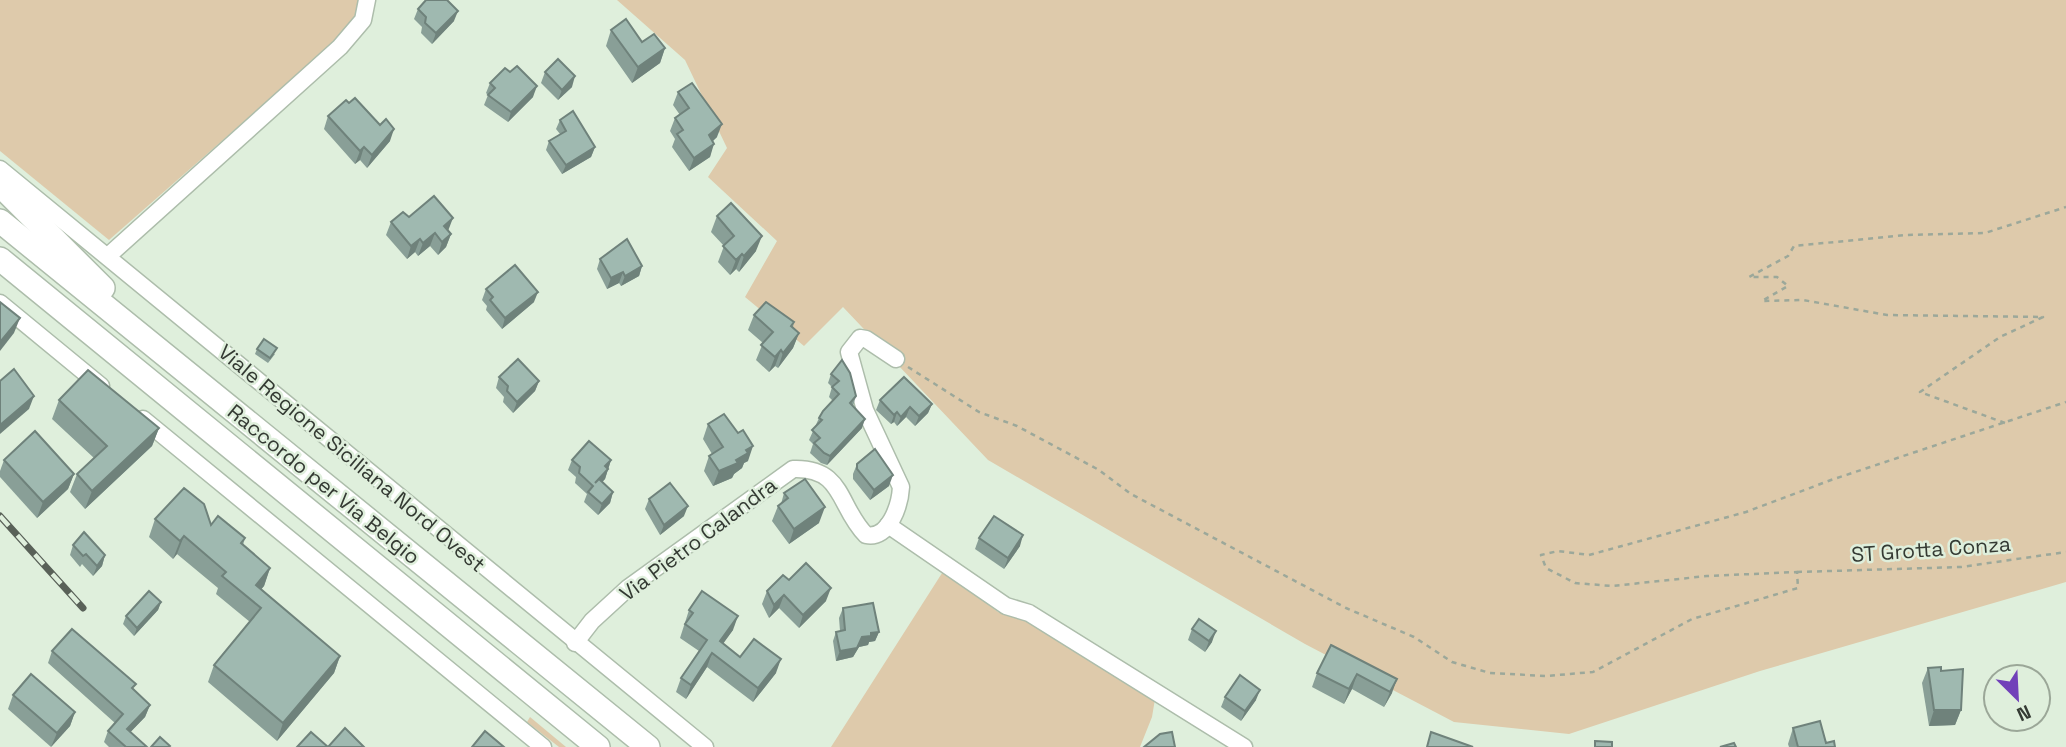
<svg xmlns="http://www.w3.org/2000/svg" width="2066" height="747" font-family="'Space Grotesk',sans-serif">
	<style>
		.green { fill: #decaab }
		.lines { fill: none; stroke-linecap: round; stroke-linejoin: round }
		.minor-casing { stroke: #adbdab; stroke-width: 19 }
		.highway-casing { stroke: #adbdab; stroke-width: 26 }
		.path { stroke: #9ca89a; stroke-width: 2.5; stroke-dasharray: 5 5; stroke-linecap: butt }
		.minor { stroke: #fff; stroke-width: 16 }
		.highway { stroke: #fff; stroke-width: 23 }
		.rail-casing { stroke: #596158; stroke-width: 7 }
		.rail { stroke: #dfefdc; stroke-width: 4.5; stroke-dasharray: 13; stroke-linecap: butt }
		.wall { fill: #899f97 }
		.shaded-wall { fill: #6f827b }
		.building { fill: #9fb9b0; stroke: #6f827b; stroke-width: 2 }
		.labels { text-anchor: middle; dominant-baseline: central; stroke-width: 5; stroke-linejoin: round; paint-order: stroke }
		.street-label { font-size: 21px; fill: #343a33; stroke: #dfefdc }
	</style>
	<rect width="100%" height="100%" fill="#dfefdc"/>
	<g class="green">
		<path d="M0,0H360L357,16L339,38L109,240L0,151Z"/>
		<path d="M617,0H2066V582L1760,671L1569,734L1454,722L1305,644L988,460L843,307L804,346L745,297L777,241L708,177L727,148L685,60Z"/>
		<path d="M944,570L998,612L1031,622L1155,699L1152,717L1140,747H831Z"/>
		<path d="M530,717L566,747H559L527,722Z"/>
	</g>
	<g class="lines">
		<g class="minor-casing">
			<g id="minor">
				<path d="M0,169L705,747"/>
				<path d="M108,256L340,47L363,20L367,0"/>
				<path d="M0,303L101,386"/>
				<path d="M143,419L543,747"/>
				<path d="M888,525L1006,606L1029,613L1244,747"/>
				<path d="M575,643L592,621L628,588L793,469C844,467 838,507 866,535C889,540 900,505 901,487L865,410L849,352L860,338L866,339L896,359"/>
			</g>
		</g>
		<g class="highway-casing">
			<g id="highway">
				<path d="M0,185L103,288"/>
				<path d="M0,221L648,747"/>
				<path d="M0,259L598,747"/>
			</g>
		</g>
		<g class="path">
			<path d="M908,367L979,412L1017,426L1099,470L1131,494L1346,608L1414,637L1452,662L1490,673L1546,676L1593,672L1692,619L1798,588L1797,572L1707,576L1612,586L1575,583L1546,568L1541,555L1558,551L1589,555L1746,512L1831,480L2066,402"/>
			<path d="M2005,423L1920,392L2000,337L2043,317L1887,315L1803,300L1762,301L1788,286L1777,277H1749L1788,256L1794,246L1906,235L1985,233L2066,207"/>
			<path d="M1797,572L1961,567L2066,552"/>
		</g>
		<use href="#minor" class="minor"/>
		<use href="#highway" class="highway"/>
		<g class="rail-casing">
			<path id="rail" d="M0,516L83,608"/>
		</g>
		<use href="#rail" class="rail"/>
	</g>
	<g class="wall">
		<path d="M418,9L454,21L432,44L421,33L422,27L414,19Z"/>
		<path d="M611,30L642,42L665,48L660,63L632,83L606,46Z"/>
		<path d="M545,72L572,87L558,100L541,83Z"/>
		<path d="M490,83L533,97L508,122L484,105L488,95L486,93Z"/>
		<path d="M678,92L717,137L713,141L710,157L689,171L672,147L675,139L670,131L675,118L680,115L673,105Z"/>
		<path d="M328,116L390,141L367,168L360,160L355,164L324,129Z"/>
		<path d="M560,120L595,147L591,157L562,174L546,150L549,141L560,134L556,129Z"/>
		<path d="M717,216L756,251L739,272L736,269L730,275L718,262L724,246L711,232Z"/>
		<path d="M409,217L448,231L451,234L446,247L438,255L430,246L418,256L415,252L407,259L386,235L391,222Z"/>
		<path d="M600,259L642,266L639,276L621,286L619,283L607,289L597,269Z"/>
		<path d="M486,289L534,302L502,329L486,310L487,306L482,300Z"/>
		<path d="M754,315L794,322L793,327L799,333L793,348L778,368L775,366L769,372L756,360L763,343L748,330Z"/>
		<path d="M257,349L275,354L268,363L255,354Z"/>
		<path d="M831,374L856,396L853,406L862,428L827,465L821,463L810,453L813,444L809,440L819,418L833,401L829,397L832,387L828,383Z"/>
		<path d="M499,377L539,381L535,391L513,413L503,402L504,397L496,388Z"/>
		<path d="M59,400L159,428L152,446L85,509L70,492L77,474L94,458L52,419Z"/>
		<path d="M880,400L932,404L928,413L915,426L906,417L897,426L894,422L891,424L876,410Z"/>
		<path d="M708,424L748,461L744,463L742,468L734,474L732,478L713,486L704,471L709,456L712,454L703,439Z"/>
		<path d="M4,460L74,474L68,489L37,518L0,477V471Z"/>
		<path d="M572,460H611L605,479L602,482L613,492L610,503L598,515L584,502L587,494L575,483L576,477L568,470Z"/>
		<path d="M857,464L889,486L870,500L853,479V474Z"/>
		<path d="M784,493L819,523L789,544L772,521L778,506L781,504Z"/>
		<path d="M649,499L684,516L660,535L645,509Z"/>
		<path d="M155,519L211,525L245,538L243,545L270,568L264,586L261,589L340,656L334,673L277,741L208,682L214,665L250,622L216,594L218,588L177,554L173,559L149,537Z"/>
		<path d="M979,538L1020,546L1004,569L975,549Z"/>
		<path d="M73,545L105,555L102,566L93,576L82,564L80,567L70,555Z"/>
		<path d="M789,580L826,601L799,628L779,608L769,618L762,604L767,591Z"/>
		<path d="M161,602L158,610L134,636L123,624L126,616Z"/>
		<path d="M843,608L879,632L875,641L869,642L868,645L859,647L853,657L836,661L833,641L836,632L840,631L839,618Z"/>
		<path d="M689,610L733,630L723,643L740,657L776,673L753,702L707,667L686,699L676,692L681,678L699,651L680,638Z"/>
		<path d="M1192,629L1212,642L1205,652L1188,640Z"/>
		<path d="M1331,645L1392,693L1384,707L1352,689L1344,704L1312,687L1317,673Z"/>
		<path d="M52,651L134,690L150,705L145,717L130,732L147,747H109L104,742L108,731L115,723L48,663Z"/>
		<path d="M1928,668L1941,671L1961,710L1955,725L1929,726L1922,683Z"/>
		<path d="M13,695L75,712L70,726L51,747L8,709Z"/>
		<path d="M1225,697L1256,700L1241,721L1221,707Z"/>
		<path d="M1793,728L1826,743L1835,747H1789L1788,744Z"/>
	</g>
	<g class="shaded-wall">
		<path d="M458,11L454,21L432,44L436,33Z"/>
		<path d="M665,48L660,63L632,83L638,67Z"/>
		<path d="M575,76L572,87L558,100L562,90Z"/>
		<path d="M537,86L533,97L508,122L511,112Z"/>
		<path d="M722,124L717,137L704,149L709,135Z"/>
		<path d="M394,129L390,141L367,168L372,155Z"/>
		<path d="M714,144L710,157L689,171L694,158Z"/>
		<path d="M364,147L360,160L355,164L360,151Z"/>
		<path d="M595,147L591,157L562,174L566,165Z"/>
		<path d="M453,218L448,231L439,239L444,226Z"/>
		<path d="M435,233L430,246L418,256L423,243Z"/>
		<path d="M451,234L446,247L438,255L442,242Z"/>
		<path d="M762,236L756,251L739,272L744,256Z"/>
		<path d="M420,239L415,252L407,259L411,246Z"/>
		<path d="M742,254L736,269L730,275L736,260Z"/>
		<path d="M642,266L639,276L621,286L625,276Z"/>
		<path d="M623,272L619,283L607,289L611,278Z"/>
		<path d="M538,292L534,302L502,329L505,318Z"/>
		<path d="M20,318L14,333L0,351V342Z"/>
		<path d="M799,333L793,348L778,368L783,353Z"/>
		<path d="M781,350L775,366L769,372L775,357Z"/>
		<path d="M539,381L535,391L513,413L517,402Z"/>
		<path d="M34,396L29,409L0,434V425Z"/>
		<path d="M932,404L928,413L915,426L919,416Z"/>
		<path d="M910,407L906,417L897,426L901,417Z"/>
		<path d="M897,412L894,422L891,424L894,415Z"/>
		<path d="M865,419L862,428L827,465L830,456Z"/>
		<path d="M159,428L152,446L85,509L92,491Z"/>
		<path d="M753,446L748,461L744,463L742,468L734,474L732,478L713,486L719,471L736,460L746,450Z"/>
		<path d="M611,460L605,479L591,494L605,466Z"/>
		<path d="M74,474L68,489L37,518L43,502Z"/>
		<path d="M893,475L889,486L870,500L874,490Z"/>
		<path d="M613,492L610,503L598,515L602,504Z"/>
		<path d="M688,506L684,516L660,535L664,525Z"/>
		<path d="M825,507L819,523L789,544L794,529Z"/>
		<path d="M1023,535L1020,546L1004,569L1008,558Z"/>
		<path d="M184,536L177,554L173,559L180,541Z"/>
		<path d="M105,555L102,566L93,576L97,566Z"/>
		<path d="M270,568L264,586L252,600L256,585Z"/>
		<path d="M831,588L826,601L799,628L803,615Z"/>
		<path d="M784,595L779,608L769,618L774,605Z"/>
		<path d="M161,602L158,610L134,636L137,628Z"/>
		<path d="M738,616L733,630L715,655L720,641Z"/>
		<path d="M1216,631L1212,642L1205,652L1209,641Z"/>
		<path d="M879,632L875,641L869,642L868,645L859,647L853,657L836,661L840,651L862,637L871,633Z"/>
		<path d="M712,653L707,667L686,699L691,685Z"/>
		<path d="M340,656L334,673L277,741L283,723Z"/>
		<path d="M781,659L776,673L753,702L758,688Z"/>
		<path d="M1357,674L1352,689L1344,704L1349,689Z"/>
		<path d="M1397,679L1392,693L1384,707L1390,692Z"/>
		<path d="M1260,690L1256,700L1241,721L1245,711Z"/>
		<path d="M150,705L145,717L122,741L127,729Z"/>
		<path d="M1934,710H1961L1955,725L1929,726Z"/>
		<path d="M75,712L70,726L51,747L57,733Z"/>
	</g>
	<g class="building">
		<path d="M426,0H447L458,11L436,33L425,23L426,17L418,9Z"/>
		<path d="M626,19L642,42L654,34L665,48L638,67L611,30Z"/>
		<path d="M558,59L575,76L562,90L545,72Z"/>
		<path d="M517,66L537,86L511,112L488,95L495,88L490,83L505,68L510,72Z"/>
		<path d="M692,83L722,124L709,135L714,144L694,158L677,134L683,130L675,118L689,108L678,92Z"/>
		<path d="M355,98L380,125L386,119L394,129L372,155L364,147L360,151L328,116L346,100L349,103Z"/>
		<path d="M573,111L595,147L566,165L549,141L566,131L560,120Z"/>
		<path d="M434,196L453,218L444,226L451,234L442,242L435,233L423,243L420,239L411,246L391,222L403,212L409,217Z"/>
		<path d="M731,203L762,236L744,256L742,254L736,260L723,246L734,236L717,216Z"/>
		<path d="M627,239L642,266L625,276L623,272L611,278L600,259Z"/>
		<path d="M515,265L538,292L505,318L490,300L493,297L486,289Z"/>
		<path d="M0,302L20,318L0,342Z"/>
		<path d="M766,302L794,322L791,326L799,333L783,353L781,350L775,357L761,345L773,332L754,315Z"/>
		<path d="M264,339L277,348L270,358L257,349Z"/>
		<path d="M518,359L539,381L517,402L507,391L508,386L499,377Z"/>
		<path d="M842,360L850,373L856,396L850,403L865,419L830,456L824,453L814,443L820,438L812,430L822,420L819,418L823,411L839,394L832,387L839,381L831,374Z"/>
		<path d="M14,369L34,396L0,425V381Z"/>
		<path d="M88,370L159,428L92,491L77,474L107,446L59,400Z"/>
		<path d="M904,377L932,404L919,416L910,407L901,417L897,412L894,415L880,400Z"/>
		<path d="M724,414L738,433L743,430L753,446L746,450L748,453L736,460L738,463L719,471L709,456L723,447L708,424Z"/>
		<path d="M35,431L74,474L43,502L4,460Z"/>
		<path d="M589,441L611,460L605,466L608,469L595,483L599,479L613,492L602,504L588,492L593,486L579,473L580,467L572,460Z"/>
		<path d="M875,449L893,475L874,490L857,469V464Z"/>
		<path d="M805,479L825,507L794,529L778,506L788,498L784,493Z"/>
		<path d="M670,483L688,506L664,525L649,499Z"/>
		<path d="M184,488L204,504L211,525L218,516L245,538L241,543L270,568L256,585L340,656L283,723L214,665L261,608L222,576L226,572L184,536L180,541L155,519Z"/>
		<path d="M994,516L1023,535L1008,558L979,538Z"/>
		<path d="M84,532L105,555L97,566L86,554L83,556L73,545Z"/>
		<path d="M806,563L831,588L803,615L784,595L774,605L767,591L783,575L789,580Z"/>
		<path d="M149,591L161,602L137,628L126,616Z"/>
		<path d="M702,591L738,616L720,641L740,657L754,639L781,659L758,688L712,653L691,685L681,678L707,640L685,624L693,613L689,610Z"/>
		<path d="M873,603L879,632L871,633V636L862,637L857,648L840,651L836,632L845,630L843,608Z"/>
		<path d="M1199,619L1216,631L1209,641L1192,629Z"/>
		<path d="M72,629L136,684L132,688L150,705L127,729L147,747H126L108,731L123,714L52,651Z"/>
		<path d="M1331,645L1397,679L1390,692L1357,674L1349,689L1317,673Z"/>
		<path d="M1941,667V671L1963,669L1961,710H1934L1928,668Z"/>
		<path d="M31,674L75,712L57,733L13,695Z"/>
		<path d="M1240,675L1260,690L1245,711L1225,697Z"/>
		<path d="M1820,721L1826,743L1834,741L1835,747H1798L1793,728Z"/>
		<path d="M345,728L364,747H328Z"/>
		<path d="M485,731L504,747H472Z"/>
		<path d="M311,732L328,747H297Z"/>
		<path d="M1172,732L1175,747H1144L1160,734Z"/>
		<path d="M1431,732L1473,747H1427Z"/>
		<path d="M160,737L170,746L169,747H151Z"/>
		<path d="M1595,741L1612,742V747H1595Z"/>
		<path d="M1734,743L1736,747H1720Z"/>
	</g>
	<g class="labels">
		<g class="street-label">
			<text transform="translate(352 458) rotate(40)">Viale Regione Siciliana Nord Ovest</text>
			<text transform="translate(324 484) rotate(39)">Raccordo per Via Belgio</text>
			<text transform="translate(698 539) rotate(-37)">Via Pietro Calandra</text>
			<text transform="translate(1931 549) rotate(-4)">ST Grotta Conza</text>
		</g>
	</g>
	<g transform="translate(2017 698) rotate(156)"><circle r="33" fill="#dfefdc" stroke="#9ba798" stroke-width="2"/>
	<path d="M0-5L12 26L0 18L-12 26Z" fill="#7141b9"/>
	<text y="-10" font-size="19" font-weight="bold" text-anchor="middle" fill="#343a33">N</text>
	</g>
</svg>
